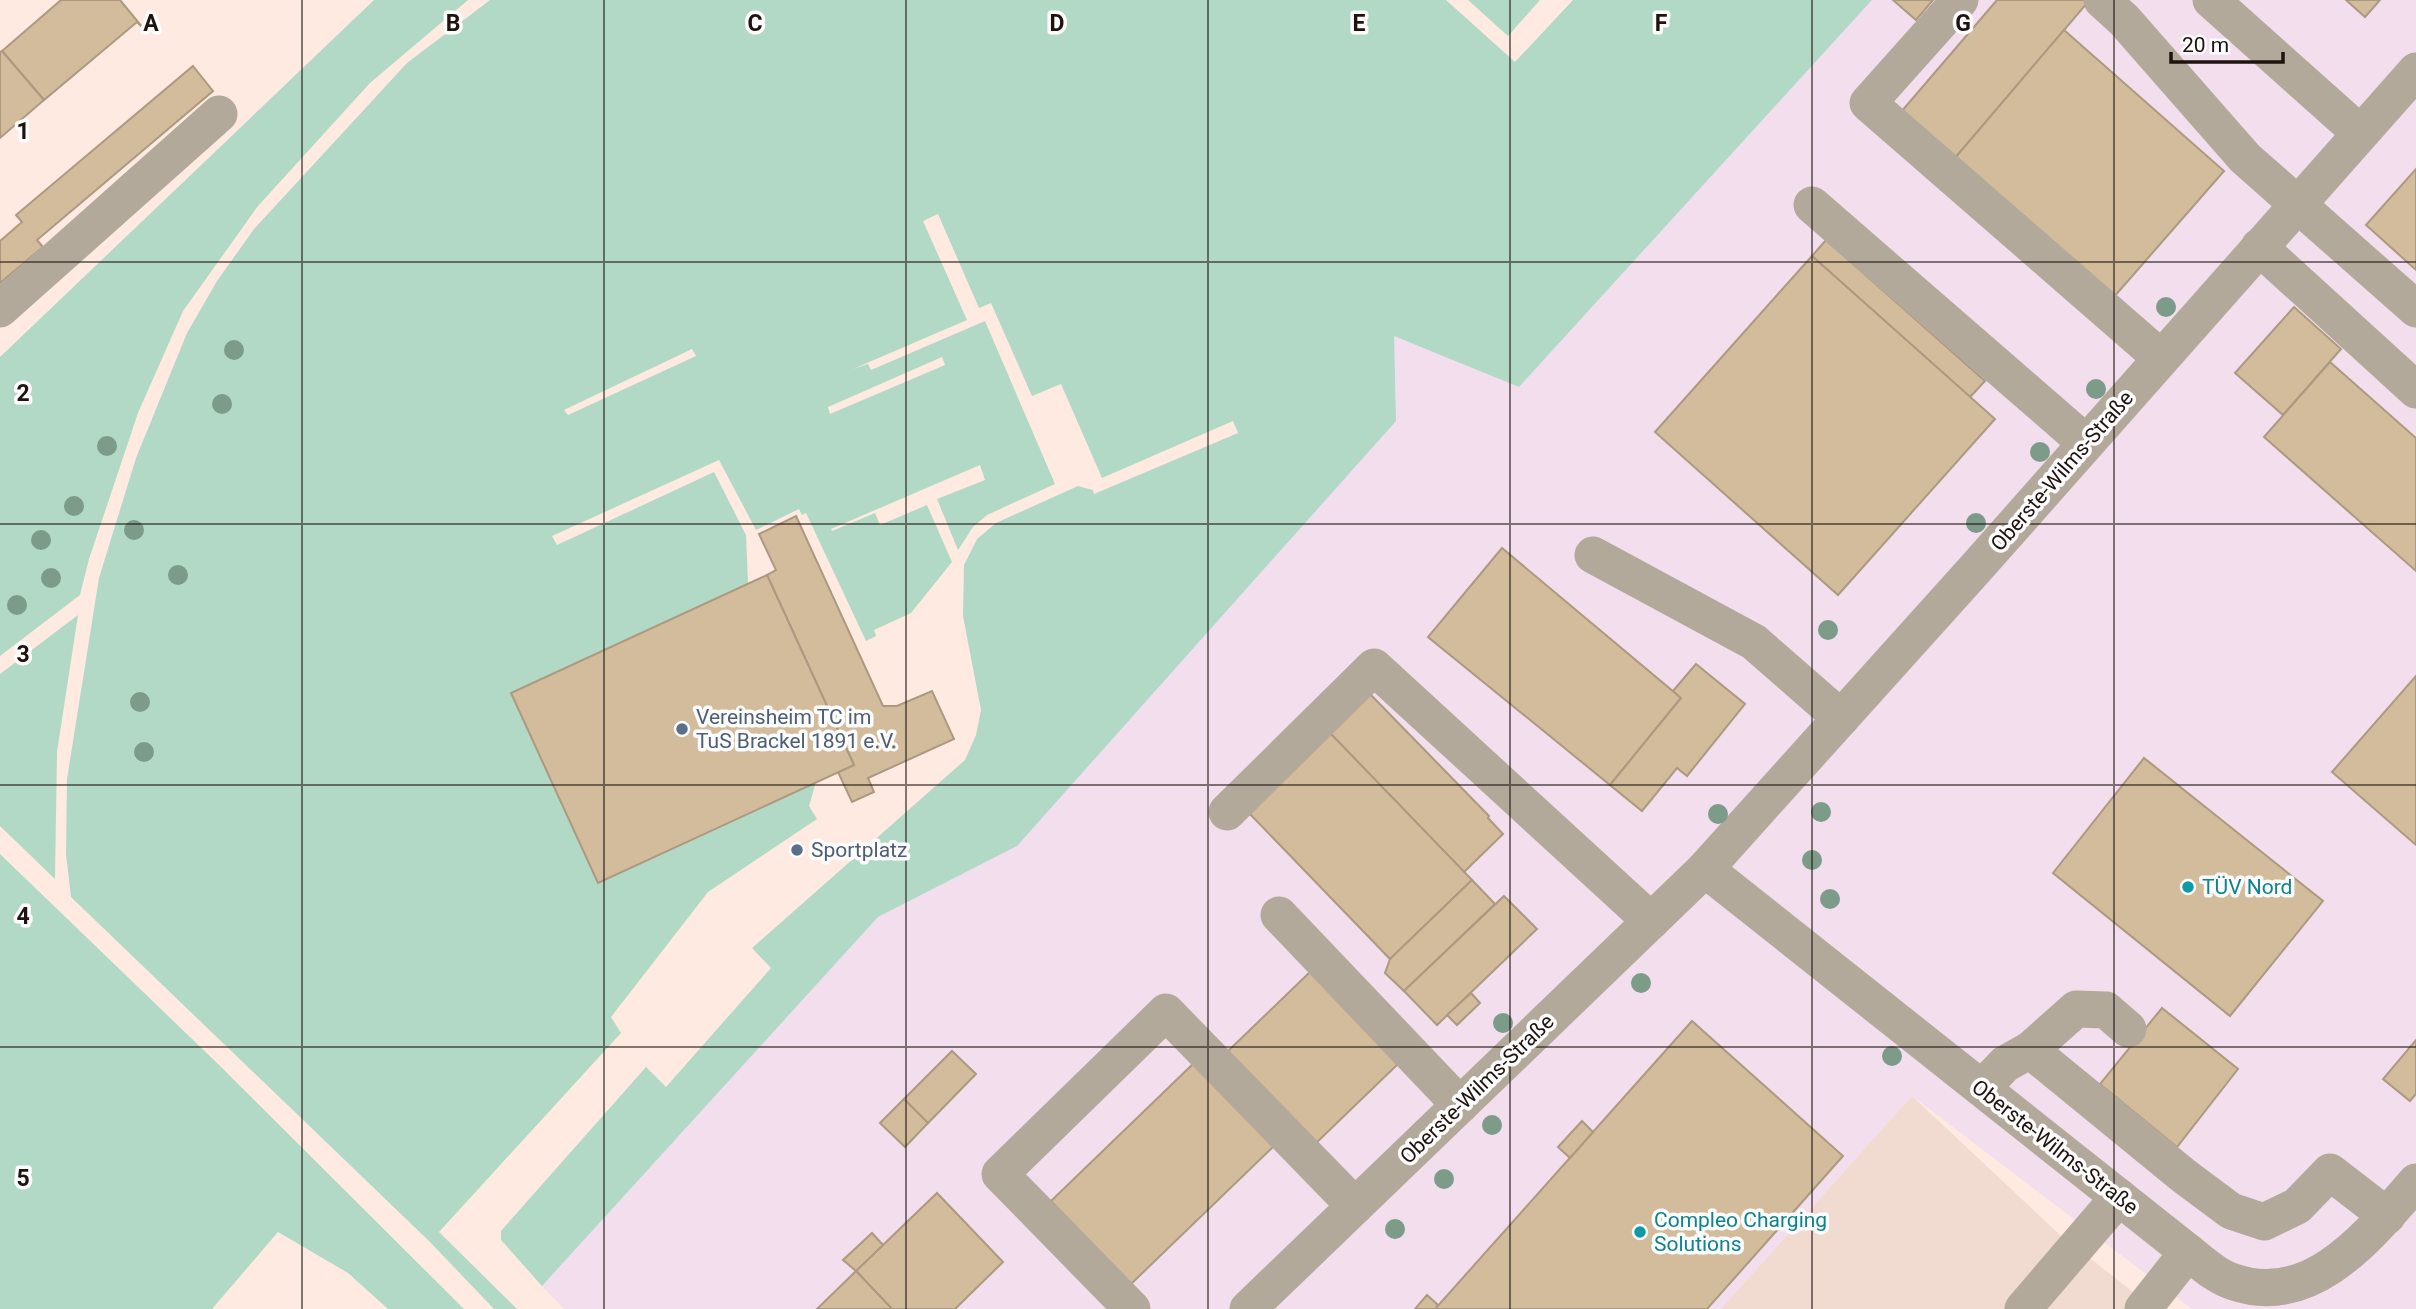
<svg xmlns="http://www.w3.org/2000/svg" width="2416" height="1309" font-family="Roboto,sans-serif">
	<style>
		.commercial { fill: #f2deed }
		.built { fill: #f1dacf }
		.green { fill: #b2d9c6; fill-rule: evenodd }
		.building { fill: #d3bc9b; stroke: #ac9980; stroke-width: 2 }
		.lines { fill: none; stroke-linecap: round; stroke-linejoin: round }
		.minor { stroke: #b3a99b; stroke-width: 37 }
		.tree { fill: #7c9b89 }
		.grid { fill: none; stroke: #1e130e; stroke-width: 2; stroke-opacity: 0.55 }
		.service-dot { fill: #5c6f8a; stroke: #fcfcfc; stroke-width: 2.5 }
		.culture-dot { fill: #0f9aa8; stroke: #fcfcfc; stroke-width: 2.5 }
		.labels { text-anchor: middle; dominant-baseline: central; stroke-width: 7; stroke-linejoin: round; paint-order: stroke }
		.street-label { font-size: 21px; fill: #1e130e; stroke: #fcfcfc }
		.service-label { font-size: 21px; fill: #4e5e75; stroke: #fcfcfc; text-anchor: start }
		.culture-label { font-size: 21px; fill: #0d838f; stroke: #fcfcfc; text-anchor: start }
		.grid-label { font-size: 23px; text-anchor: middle; font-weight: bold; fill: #1e130e; stroke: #fcfcfc; stroke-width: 7; stroke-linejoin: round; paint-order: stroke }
	</style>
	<rect width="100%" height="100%" fill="#feeae1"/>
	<path class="commercial" d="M1872,0H2416V1309H2192L1912,1096L1721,1309H564L542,1286L878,917L1017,846L1394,335L1519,387Z"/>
	<path class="built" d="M1912,1096L2060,1235L2155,1309H1721Z"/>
	<g class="green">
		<path d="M374,0H468L370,83L258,206L183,311L138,413L89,559L80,595L0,656V357Z"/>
		<path d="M490,0H1446L1515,62L1573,0H1872L1519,387L1394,336L1396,421L1017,846L878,917L542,1286L501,1240V1231L646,1067L666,1087L771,968L752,948L965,760L976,735L981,710L963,616L964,565L977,539L996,523L1078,486L1093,490L1094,494L1238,433L1233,421L1102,478L1061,384L1032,396L991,303L979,308L938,214L923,221L967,320L853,369L868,364L871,370L985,321L1055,484L987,515L973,527L958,550L937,499L985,480L980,465L831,529L832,531L875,513L880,525L927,505L952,562L911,613L874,630L876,636L866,641L806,513L802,515L799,509L756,530L719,460L552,536L557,545L714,472L746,535L748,583L511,693L598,883L816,782L809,806L817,819L708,892L611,1017L621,1033L439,1232L517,1309H494L430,1242L71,897L66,854L67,779L99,578L136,458L187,333L217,281L254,229L407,63ZM692,349L696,356L568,415L564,410ZM942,357L945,365L830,414L828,407Z"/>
		<path d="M1468,0H1540L1508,36Z"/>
		<path d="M78,615L57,752L55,879L0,826V674Z"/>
		<path d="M0,854L218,1064L464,1309H388L348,1273L278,1232L212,1309H0Z"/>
	</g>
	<g class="building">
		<path d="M61,0H120L143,28L137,22L44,100L2,51Z"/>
		<path d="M1893,0H1933L1916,20Z"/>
		<path d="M1997,0H2085L2088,2L1955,158L1901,112Z"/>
		<path d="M2346,0H2380L2365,17Z"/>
		<path d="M2064,30L2224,171L2113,298L1955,158Z"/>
		<path d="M2,51L44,100L0,138V52Z"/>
		<path d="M193,66L213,91L37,240L43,247L0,283V241L22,222L16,215Z"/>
		<path d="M2416,169V270L2366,225Z"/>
		<path d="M1826,240L1985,381L1970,397L1812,256Z"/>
		<path d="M1812,256L1995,419L1838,595L1655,432Z"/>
		<path d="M2294,307L2341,349L2283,415L2235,373Z"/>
		<path d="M2330,362L2416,438V571L2264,437Z"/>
		<path d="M796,516L883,706H897L932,691L954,739L868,778L874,792L852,802L838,772L854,765L767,575L776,570L759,534Z"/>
		<path d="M1502,548L1681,698L1610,785L1428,637Z"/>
		<path d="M767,575L854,765L598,883L511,693Z"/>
		<path d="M1696,664L1745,704L1687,776L1677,768L1642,811L1610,785L1681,698L1673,691Z"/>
		<path d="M2416,676V845L2332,772Z"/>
		<path d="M1370,694L1489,816L1488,818L1503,834L1464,872L1330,733Z"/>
		<path d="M1330,733L1472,880L1390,959L1248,812Z"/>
		<path d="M2144,758L2323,901L2230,1016L2053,873Z"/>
		<path d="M1472,880L1495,904L1404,991L1385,973L1390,959Z"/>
		<path d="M1504,896L1537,929L1437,1025L1404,991Z"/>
		<path d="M1310,972L1398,1064L1315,1144L1227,1052Z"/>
		<path d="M1471,993L1480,1003L1457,1025L1447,1015Z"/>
		<path d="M2162,1008L2238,1069L2177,1147L2100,1084Z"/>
		<path d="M1692,1021L1843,1156L1707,1309H1435Z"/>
		<path d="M2416,1040V1094L2410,1101L2383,1079Z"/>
		<path d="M952,1051L976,1074L928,1123L904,1099Z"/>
		<path d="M1194,1063L1274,1146L1131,1284L1051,1201Z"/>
		<path d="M904,1099L928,1123L905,1147L880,1123Z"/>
		<path d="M1582,1121L1593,1132L1570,1158L1558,1147Z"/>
		<path d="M937,1193L1003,1262L955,1309H892L856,1271Z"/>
		<path d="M872,1233L883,1245L856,1271L843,1260Z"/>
		<path d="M856,1271L892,1309H817Z"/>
		<path d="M1427,1295L1438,1305L1435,1309H1415Z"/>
	</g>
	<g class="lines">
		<g class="minor">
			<path d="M1960,0L1868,103L2161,358"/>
			<path d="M2102,0L2124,20L2245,158L2416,309"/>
			<path d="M2211,0L2360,133"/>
			<path d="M2416,71L1976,568L1705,869L2188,1252C2202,1263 2217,1277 2234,1282C2312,1309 2370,1234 2416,1182"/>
			<path d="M1812,205L2086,443"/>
			<path d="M2259,247L2416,390"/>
			<path d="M0,309L219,114"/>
			<path d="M1593,555L1754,642L1841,718"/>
			<path d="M1227,812L1374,667L1651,921"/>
			<path d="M1279,915L1460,1105"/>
			<path d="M2030,1050L2076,1009L2106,1010L2128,1029"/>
			<path d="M1982,1088L2005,1064L2030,1050L2184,1176L2231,1211L2264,1222L2297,1206L2330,1172L2387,1216"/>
			<path d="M1132,1309L1000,1174L1166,1012L1355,1206"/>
			<path d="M1248,1309L1705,869"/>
			<path d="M2023,1309L2119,1197"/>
			<path d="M2143,1309L2188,1252"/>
		</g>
	</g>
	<g class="tree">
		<circle cx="2166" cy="307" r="10"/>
		<circle cx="234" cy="350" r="10"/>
		<circle cx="2096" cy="389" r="10"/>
		<circle cx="222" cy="404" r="10"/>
		<circle cx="107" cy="446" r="10"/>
		<circle cx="2040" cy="452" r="10"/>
		<circle cx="74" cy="506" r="10"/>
		<circle cx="1976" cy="523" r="10"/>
		<circle cx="134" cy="530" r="10"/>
		<circle cx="41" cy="540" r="10"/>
		<circle cx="178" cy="575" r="10"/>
		<circle cx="51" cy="578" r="10"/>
		<circle cx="17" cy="605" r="10"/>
		<circle cx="1828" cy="630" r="10"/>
		<circle cx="140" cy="702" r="10"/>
		<circle cx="144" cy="752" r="10"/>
		<circle cx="1821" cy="812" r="10"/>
		<circle cx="1718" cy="814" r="10"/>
		<circle cx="1812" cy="860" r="10"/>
		<circle cx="1830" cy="899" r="10"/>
		<circle cx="1641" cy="983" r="10"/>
		<circle cx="1503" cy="1023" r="10"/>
		<circle cx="1892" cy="1056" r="10"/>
		<circle cx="1492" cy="1125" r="10"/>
		<circle cx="1444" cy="1179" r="10"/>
		<circle cx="1395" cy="1229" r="10"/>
	</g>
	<path class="grid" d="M302,0V1309M604,0V1309M906,0V1309M1208,0V1309M1510,0V1309M1812,0V1309M2114,0V1309M0,262H2416M0,524H2416M0,785H2416M0,1047H2416"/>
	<g class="service-dot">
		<circle cx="682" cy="729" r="7"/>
		<circle cx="797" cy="850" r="7"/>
	</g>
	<g class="culture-dot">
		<circle cx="2188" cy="887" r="7"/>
		<circle cx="1640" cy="1232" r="7"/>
	</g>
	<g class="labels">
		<g class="street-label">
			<text transform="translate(2062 471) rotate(-49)">Oberste-Wilms-Straße</text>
			<text transform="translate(1477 1089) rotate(-44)">Oberste-Wilms-Straße</text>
			<text transform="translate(2055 1147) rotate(38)">Oberste-Wilms-Straße</text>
		</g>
		<g class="service-label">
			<text x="696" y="717">Vereinsheim TC im<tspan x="696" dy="24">TuS Brackel 1891 e.V.</tspan></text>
			<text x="811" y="850">Sportplatz</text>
		</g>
		<g class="culture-label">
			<text x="2202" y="887">TÜV Nord</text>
			<text x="1654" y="1220">Compleo Charging<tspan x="1654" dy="24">Solutions</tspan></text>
		</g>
	</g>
	<g class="grid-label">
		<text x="151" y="31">A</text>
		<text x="453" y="31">B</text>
		<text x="755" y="31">C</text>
		<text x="1057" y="31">D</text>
		<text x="1359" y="31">E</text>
		<text x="1661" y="31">F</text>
		<text x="1963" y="31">G</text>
		<text x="23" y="139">1</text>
		<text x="23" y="401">2</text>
		<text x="23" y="662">3</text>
		<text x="23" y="924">4</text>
		<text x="23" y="1186">5</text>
	</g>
	<path d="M2171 52v10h112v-10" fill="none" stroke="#1e130e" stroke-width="3.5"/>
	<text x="2182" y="52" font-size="21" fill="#1e130e" stroke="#fcfcfc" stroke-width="5" paint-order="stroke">20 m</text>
</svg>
